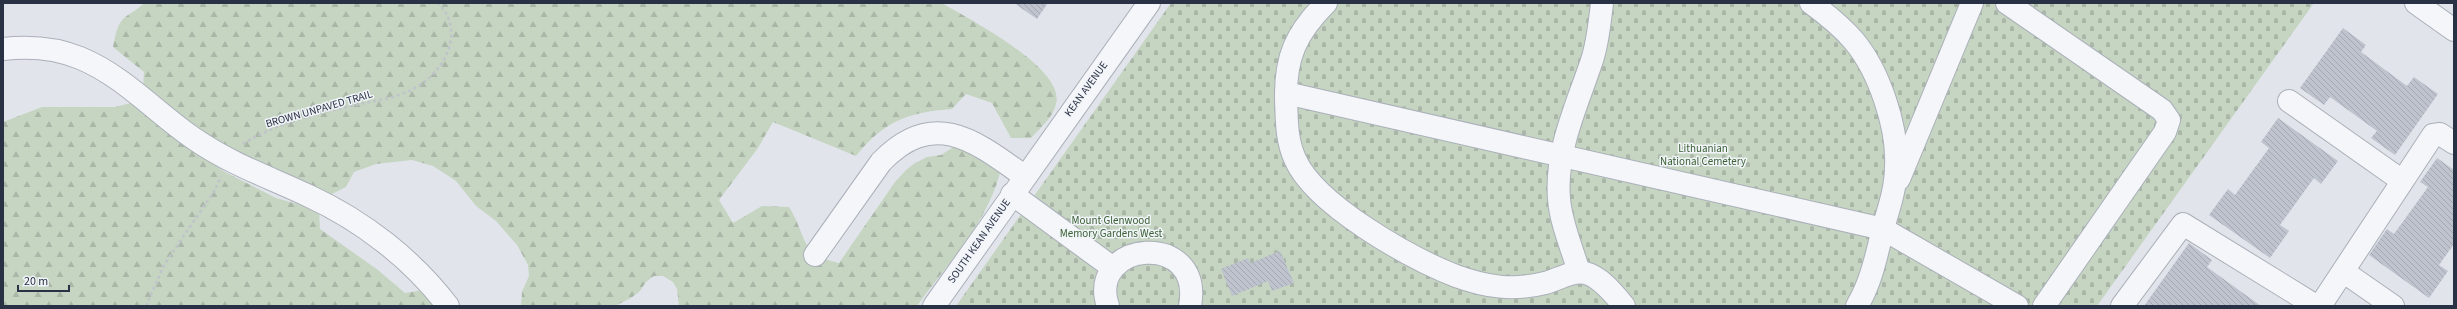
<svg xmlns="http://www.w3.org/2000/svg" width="2457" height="309" font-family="'Source Sans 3',sans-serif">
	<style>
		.forest { fill: url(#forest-firs) }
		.cemetery { fill: url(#cemetery-stones) }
		.building { fill: url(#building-back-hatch) }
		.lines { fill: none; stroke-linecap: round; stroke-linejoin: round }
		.minor-casing { stroke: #aaafb9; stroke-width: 24 }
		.path { stroke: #bfc3ca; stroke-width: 2.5; stroke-dasharray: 3 3; stroke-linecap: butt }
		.minor { stroke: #f4f6f9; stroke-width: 22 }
		.labels { text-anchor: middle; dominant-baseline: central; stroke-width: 3; stroke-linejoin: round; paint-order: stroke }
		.street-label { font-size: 11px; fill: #293144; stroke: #f1f4f8 }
		.park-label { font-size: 11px; fill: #3b6035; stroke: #f1f4f8 }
	</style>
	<defs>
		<pattern id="forest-firs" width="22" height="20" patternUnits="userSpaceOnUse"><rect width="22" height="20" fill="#c6d5c2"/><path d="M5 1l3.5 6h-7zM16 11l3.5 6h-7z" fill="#aab7a8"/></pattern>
		<pattern id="cemetery-stones" width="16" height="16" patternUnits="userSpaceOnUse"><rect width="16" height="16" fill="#c6d5c2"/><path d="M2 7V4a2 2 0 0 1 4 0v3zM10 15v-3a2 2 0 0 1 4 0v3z" fill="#aab7a8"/></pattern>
		<pattern id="building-back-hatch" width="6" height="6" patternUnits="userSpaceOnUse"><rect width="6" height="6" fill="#bec3ce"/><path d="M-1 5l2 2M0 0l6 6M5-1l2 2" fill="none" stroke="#a3a8b2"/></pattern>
	</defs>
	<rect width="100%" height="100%" fill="#e1e5eb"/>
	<g class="forest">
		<path d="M144,3H942C968,19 1066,68 1056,104C1053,118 1040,128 1031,138H1011L992,103L966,94L952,109C909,112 884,121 856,156L773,122L758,148L719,200L733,223L762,206L789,207C808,237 798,254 839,263L895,182L906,170L915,163L927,157L941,155L958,144L982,156L1000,173C987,223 947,264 917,306H679L677,289L673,282L663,276H654L646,282L640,291L631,298L615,306H521L522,292L529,276L528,265L517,245L496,221L476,206L456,181L433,166L412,160L376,164L354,172L346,187L328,196L235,159L143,88L144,72L113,47C115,38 116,27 123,19C129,13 138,10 144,3Z"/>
		<path d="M131,103L225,172L276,198L319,210L320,229L378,270L405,293L423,290L434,306H3V122L42,107H115Z"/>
	</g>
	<path class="cemetery" d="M1171,3H2314L2097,306H956Z"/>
	<g class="building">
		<path d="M1014,3H1048L1037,19Z"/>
		<path d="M2343,28L2366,45L2361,52L2407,86L2414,77L2438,94L2395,155L2371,138L2377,131L2330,97L2324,105L2300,88Z"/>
		<path d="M2278,118L2338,161L2321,184L2314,178L2280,225L2289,231L2270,258L2209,215L2228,189L2235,195L2269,148L2261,142Z"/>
		<path d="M2437,158L2454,170V244L2439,265L2448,271L2429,298L2369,255L2387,229L2394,234L2428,187L2420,182Z"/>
		<path d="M2189,243L2212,260L2207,267L2261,306H2144Z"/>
		<path d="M1280,251L1294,283L1272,291L1268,281L1232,296L1221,269L1248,258L1250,263Z"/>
	</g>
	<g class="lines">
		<g class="minor-casing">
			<g id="minor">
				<path d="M1326,3C1296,33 1285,57 1286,100C1287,120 1286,139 1295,159C1315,205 1410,258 1456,276C1486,287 1513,291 1545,283C1558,280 1571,270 1585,273C1600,276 1615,295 1624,306"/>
				<path d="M1811,3C1826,14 1842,27 1854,41C1879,71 1898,127 1896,166C1896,188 1889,208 1883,228C1877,254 1871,283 1857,306"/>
				<path d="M2007,3L2162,110L2169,120L2165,132L2044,306"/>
				<path d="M2416,3L2454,30"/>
				<path d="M3,49C29,46 56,48 80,58C124,76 157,114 196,140C231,164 271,178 309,196C363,221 412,259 448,306"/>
				<path d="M1286,93L1883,229L2017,306"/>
				<path d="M2289,101L2401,180"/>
				<path d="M1899,179L1972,3"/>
				<path d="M1012,194L1113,268"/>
				<path d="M815,255L881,162C933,108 974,140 1024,176"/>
				<path d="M1579,272C1572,248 1561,224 1559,199C1555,148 1578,104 1593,57C1598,40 1600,21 1602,3"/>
				<path d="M2344,272L2393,306"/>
				<path d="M934,306L1149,3"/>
				<path d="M1108,306C1086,241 1204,229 1190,306"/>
				<path d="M2122,306L2183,224L2316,306"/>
				<path d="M2320,306L2433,135L2440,134L2454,143"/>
			</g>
		</g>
		<g class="path">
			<path d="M243,144C274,124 315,114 351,106C371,101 394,99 413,89C444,73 467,32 438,3"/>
			<path d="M146,306L164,265L215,190L221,176"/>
		</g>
		<use href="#minor" class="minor"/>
	</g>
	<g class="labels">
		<g class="street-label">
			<text transform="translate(1086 89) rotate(-54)">KEAN AVENUE</text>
			<text transform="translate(319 109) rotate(-16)">BROWN UNPAVED TRAIL</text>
			<text transform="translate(979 241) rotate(-55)">SOUTH KEAN AVENUE</text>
		</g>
		<g class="park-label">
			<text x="1703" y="148">Lithuanian<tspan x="1703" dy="13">National Cemetery</tspan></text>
			<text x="1111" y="220">Mount Glenwood<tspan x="1111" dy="13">Memory Gardens West</tspan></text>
		</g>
	</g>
	<rect width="2457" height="309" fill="none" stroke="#293144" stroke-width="8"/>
	<path d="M18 285v6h51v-6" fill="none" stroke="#293144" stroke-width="2"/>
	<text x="24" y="285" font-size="12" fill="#293144" stroke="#f1f4f8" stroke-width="3" paint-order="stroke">20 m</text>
</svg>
